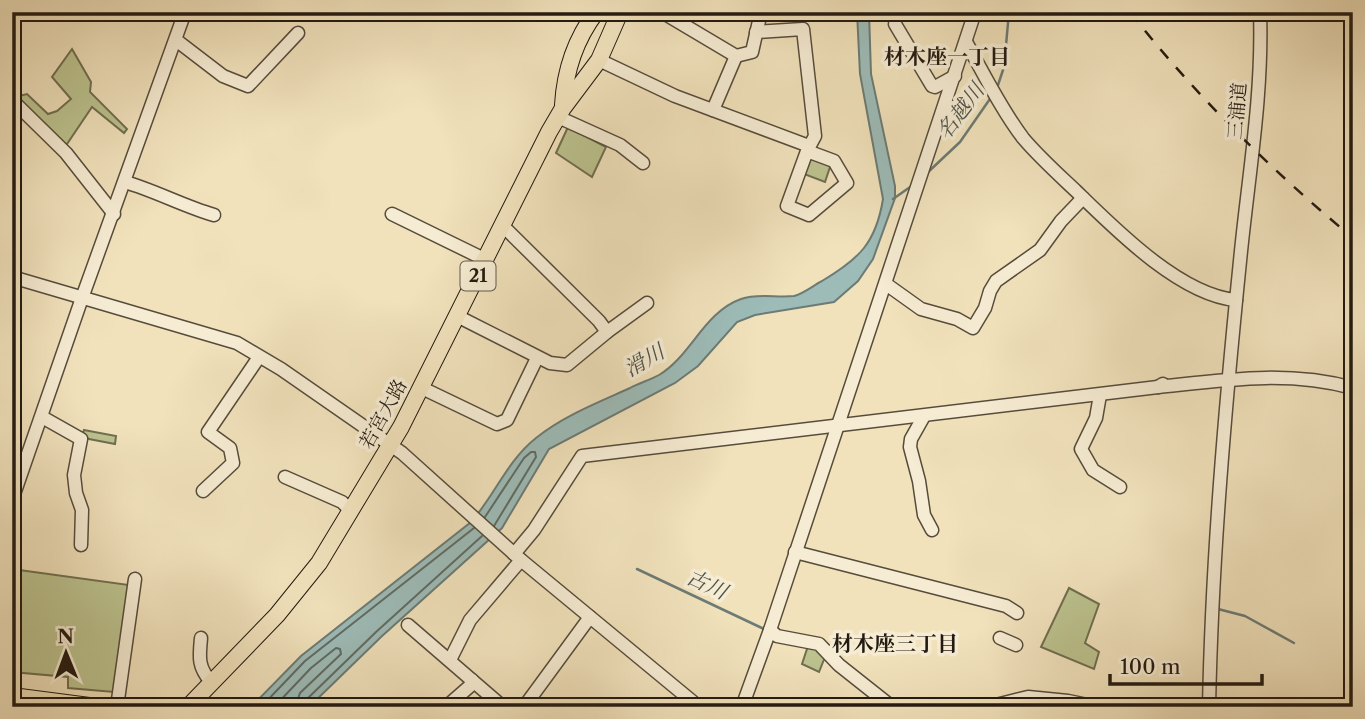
<svg xmlns="http://www.w3.org/2000/svg" width="1365" height="719" font-family="'Libre Caslon Text','Noto Serif JP',serif">
	<style>
		.green { fill: #bcc38f; stroke: #6f6e50; stroke-width: 2 }
		.water { fill: #9dbcb8; stroke: #6c7b75; stroke-width: 2 }
		.lines { fill: none; stroke-linecap: round; stroke-linejoin: round }
		.shore { stroke: #606b64; stroke-width: 2 }
		.stream { stroke: #6c7b75; stroke-width: 2.5 }
		.minor-casing { stroke: #564c3b; stroke-width: 15 }
		.major-casing { stroke: #221a10; stroke-width: 18 }
		.highway-casing { stroke: #221a10; stroke-width: 20 }
		.minor { stroke: #f6ecd3; stroke-width: 12 }
		.major { stroke: #f1e2bc; stroke-width: 16 }
		.highway { stroke: #f1e2bc; stroke-width: 18 }
		.tram { stroke: #221a10; stroke-width: 2 }
		.rail { stroke: #221a10; stroke-width: 2.5; stroke-dasharray: 12 12; stroke-linecap: butt }
		.labels { text-anchor: middle; dominant-baseline: central; stroke-width: 7; stroke-linejoin: round; paint-order: stroke }
		.shield { fill: #f6ecd3; stroke: #62594a; stroke-width: 2 }
		.shield-label { font-size: 18px; font-weight: bold; fill: #221a10 }
		.street-label { font-size: 19px; fill: #221a10; stroke: #f6ecd3 }
		.neighbourhood-label { font-size: 21px; font-weight: bold; fill: #221a10; stroke: #f6ecd3 }
		.water-label { font-size: 21px; font-style: italic; fill: #4d534b; stroke: #f6ecd3 }
	</style>
	<rect width="100%" height="100%" fill="#f1e2bc"/>
	<filter id="stains"><feTurbulence type="fractalNoise" baseFrequency=".00286" numOctaves="4"/><feColorMatrix values="0 0 0 0 .2 0 0 0 0 .09 0 0 0 0 .02 0 0 0 .5 -.17"/></filter>
	<radialGradient id="worn" r=".72"><stop offset=".6" stop-color="#630" stop-opacity="0"/><stop offset="1" stop-color="#630" stop-opacity=".3"/></radialGradient>
	<g class="green">
		<path d="M72,49L91,82L90,92L127,129L124,133L92,107L65,147L25,110L19,96L27,94L48,114L57,111L71,99L52,77Z"/>
		<path d="M568,127L606,147L592,177L556,153Z"/>
		<path d="M812,156L831,164L825,182L804,174Z"/>
		<path d="M84,430L116,436L115,444L89,439L82,435Z"/>
		<path d="M12,569L129,585L114,692L68,688V677L12,672Z"/>
		<path d="M1069,588L1099,604L1085,643L1099,652L1094,669L1041,647Z"/>
		<path d="M808,646L818,648L825,657L819,672L802,664Z"/>
	</g>
	<path class="water" d="M857,12H869L871,74L895,186V198L873,259L858,281L834,302L755,315L737,322L698,366L675,383L549,449L502,528L381,637L309,707H251L301,656L471,522C495,495 507,461 536,438C563,416 599,402 630,388C639,383 650,380 659,375C691,356 704,312 741,299C758,293 777,298 794,296C803,294 814,285 822,281C859,259 876,243 883,199L860,74Z"/>
	<g class="lines">
		<g class="shore">
			<path d="M485,517L524,458L531,452H535L536,457L494,526"/>
			<path d="M261,707L305,661L474,528"/>
			<path d="M274,707L311,668L336,648L340,649L341,654L300,693L295,707"/>
			<path d="M304,707L307,699L376,632L482,536"/>
		</g>
		<g class="stream">
			<path d="M997,88L1004,67L1009,12"/>
			<path d="M926,174L960,142L992,96"/>
			<path d="M893,199L913,185"/>
			<path d="M637,569L764,629"/>
			<path d="M1218,609L1245,616L1294,643"/>
		</g>
		<g class="minor-casing">
			<g id="minor">
				<path d="M662,12L736,56L752,52L761,12"/>
				<path d="M895,24L932,86L935,87L955,76"/>
				<path d="M756,32L803,29L815,136L807,151L787,206L809,215L847,183L834,161L807,151"/>
				<path d="M176,40L223,76L248,86L298,33"/>
				<path d="M966,42C984,74 1001,109 1023,138C1039,157 1058,174 1076,191C1115,229 1180,295 1236,300"/>
				<path d="M599,60L675,96L809,146"/>
				<path d="M12,100L66,153L114,214"/>
				<path d="M713,110L736,56"/>
				<path d="M558,117L620,145L643,163"/>
				<path d="M125,182C156,191 183,206 214,215"/>
				<path d="M392,214L486,260"/>
				<path d="M12,277L237,343L281,369L402,453L521,560L699,707"/>
				<path d="M886,284L921,309L957,319L973,328L985,308L990,291L996,281L1040,250L1061,221L1083,198"/>
				<path d="M457,316L550,363L567,365L607,332L599,321L503,226"/>
				<path d="M607,332L647,303"/>
				<path d="M1163,384L1158,387C1224,380 1287,370 1353,388"/>
				<path d="M422,388L497,424L507,420L537,358"/>
				<path d="M1100,395L1096,418L1081,449L1093,470L1120,487"/>
				<path d="M924,416L911,439L910,447L919,481L924,515L932,530"/>
				<path d="M42,417L81,439L74,475L76,493L82,510L81,545"/>
				<path d="M285,477L342,502L350,510"/>
				<path d="M203,491L233,463L230,448L208,432L259,357"/>
				<path d="M12,500L82,298L185,12"/>
				<path d="M795,552L1006,606L1017,613"/>
				<path d="M514,554L534,530L582,456L1158,387"/>
				<path d="M408,625L503,707"/>
				<path d="M770,630L777,636L819,644L839,665L892,707"/>
				<path d="M201,638C199,658 198,667 211,682"/>
				<path d="M1000,638L1016,645"/>
				<path d="M450,660L470,620L521,560"/>
				<path d="M117,707L135,579"/>
				<path d="M446,707L470,686L472,680"/>
				<path d="M524,707L590,617"/>
				<path d="M742,707L770,630L975,12"/>
				<path d="M988,707L1028,697L1068,701L1097,707"/>
				<path d="M1209,707C1212,558 1225,409 1240,261C1248,178 1263,96 1260,12"/>
			</g>
		</g>
		<g class="major-casing">
			<g id="major">
				<path d="M563,105C565,70 575,40 596,12"/>
				<path d="M188,707L277,615L319,563L401,427L549,132L563,108L599,60L620,12"/>
			</g>
		</g>
		<g class="highway-casing">
			<path id="highway" d="M12,697L89,707"/>
		</g>
		<use href="#minor" class="minor"/>
		<use href="#major" class="major"/>
		<use href="#highway" class="highway"/>
		<path class="tram" d="M12,15L22,12"/>
		<path class="rail" d="M1130,12C1196,96 1271,170 1353,238"/>
	</g>
	<g class="labels">
		<rect class="shield" x="460.5" y="261.5" width="35" height="29" rx="5"/>
		<g class="shield-label">
			<text x="478" y="276">21</text>
		</g>
		<g class="street-label">
			<text transform="translate(1237 111) rotate(-85)">三浦道</text>
			<text transform="translate(383 414) rotate(-61)">若宮大路</text>
		</g>
		<g class="neighbourhood-label">
			<text x="947" y="56">材木座一丁目</text>
			<text x="895" y="643">材木座三丁目</text>
		</g>
		<g class="water-label">
			<text transform="translate(960 111) rotate(-53)">名越川</text>
			<text transform="translate(644 360) rotate(-30)">滑川</text>
			<text transform="translate(707 584) rotate(25)">古川</text>
		</g>
	</g>
	<rect width="1365" height="719" fill="none" stroke="#f1e2bc" stroke-width="42"/>
	<rect x="14" y="14" width="1337" height="691" fill="none" stroke="#221a10" stroke-width="3.5"/>
	<rect x="21" y="21" width="1323" height="677" fill="none" stroke="#221a10" stroke-width="2"/>
	<g transform="translate(66 653) rotate(359)" stroke="#f6ecd3" stroke-width="5" paint-order="stroke">
	<path d="M0-5L12 26L0 18L-12 26Z" fill="#221a10"/>
	<text y="-10" font-size="19" font-weight="bold" text-anchor="middle" fill="#221a10">N</text>
	</g>
	<path d="M1110 674v10h152v-10" fill="none" stroke="#221a10" stroke-width="3.5"/>
	<text x="1120" y="674" font-size="21" fill="#221a10" stroke="#f6ecd3" stroke-width="5" paint-order="stroke">100 m</text>
	<rect width="100%" height="100%" filter="url(#stains)"/>
	<rect width="100%" height="100%" fill="url(#worn)"/>
</svg>
